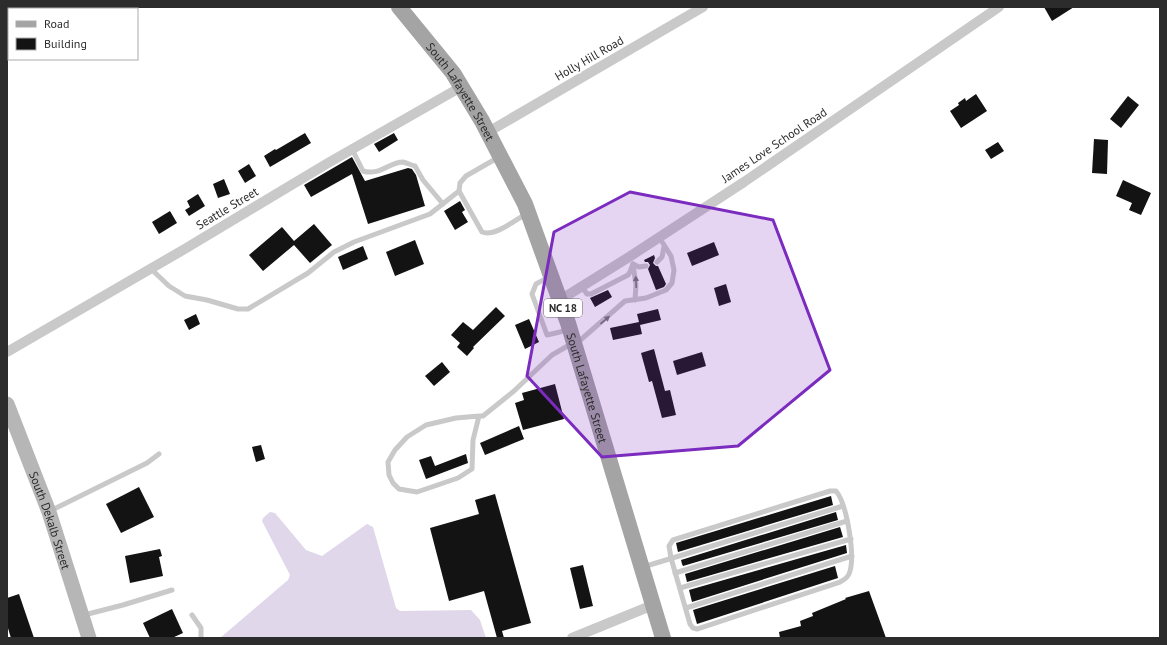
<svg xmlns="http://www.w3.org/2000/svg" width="1167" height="645" font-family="'PT Sans',sans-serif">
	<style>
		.grass { fill: #e0d7eb }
		.building { fill: #131313 }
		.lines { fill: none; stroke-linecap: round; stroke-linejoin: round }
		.service { stroke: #c9c9c9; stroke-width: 5 }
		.minor { stroke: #c9c9c9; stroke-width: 10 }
		.secondary { stroke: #b6b6b6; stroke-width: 15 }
		.primary { stroke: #a4a4a4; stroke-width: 16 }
		.oneway { fill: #737373 }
		.marked { fill: #7b2cbf; fill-opacity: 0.2; stroke: #7b2cbf; stroke-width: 3; stroke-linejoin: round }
		.labels { text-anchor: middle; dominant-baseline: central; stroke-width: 4; stroke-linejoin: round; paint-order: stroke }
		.shield { fill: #fff; stroke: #6b6b6b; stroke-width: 1 }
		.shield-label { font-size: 11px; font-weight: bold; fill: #2c2c2c }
		.street-label { font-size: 12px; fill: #2c2c2c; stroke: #fff }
	</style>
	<rect width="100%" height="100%" fill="#fff"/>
	<path class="grass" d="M270,512L275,513L306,550L322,556L367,524L373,527L396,608L400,611L471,610L480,620L486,638H220L288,580L290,575L262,521L263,518Z"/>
	<g class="building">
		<path d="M1044,7H1074L1052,21Z"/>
		<path d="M976,94L987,111L961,128L950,111L959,105L958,103L965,98L966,101Z"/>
		<path d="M1128,96L1139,105L1121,128L1110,119Z"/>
		<path d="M305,133L311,143L270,167L264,156L275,149L276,150Z"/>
		<path d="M394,133L398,140L379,152L374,144Z"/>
		<path d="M1094,139L1108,140L1107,174L1092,173Z"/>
		<path d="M998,142L1004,151L991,159L985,150Z"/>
		<path d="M352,157L365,181L408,168L412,169L416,175L425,206L368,224L352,174L311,197L304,185Z"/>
		<path d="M249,164L256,176L245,183L238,171Z"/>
		<path d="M224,179L230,194L218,198L213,184Z"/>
		<path d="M1123,180L1151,193L1141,215L1129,210L1132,203L1116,196Z"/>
		<path d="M198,194L205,206L189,216L185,210L190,207L187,201Z"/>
		<path d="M460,201L465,210L462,212L468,222L455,230L444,211Z"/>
		<path d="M170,211L177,223L159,234L152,222Z"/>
		<path d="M314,224L332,245L310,263L294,245L263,271L249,255L282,227L294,241Z"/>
		<path d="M415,240L424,264L395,276L386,252Z"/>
		<path d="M714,242L719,255L692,266L687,253Z"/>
		<path d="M363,246L368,259L343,270L338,257Z"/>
		<path d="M654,255L655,258L653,263L656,266H658L666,284L664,287L656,290L648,269L650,265L648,262H645L644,260Z"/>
		<path d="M726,284L731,302L719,306L714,288Z"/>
		<path d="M608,290L612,297L595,307L590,298Z"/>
		<path d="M496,307L505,316L473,347L474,348L467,356L457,347L460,343L451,335L463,322L473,330Z"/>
		<path d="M658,309L661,320L640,325L642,334L613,340L610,328L639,322L637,314Z"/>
		<path d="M196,314L200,324L189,330L184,320Z"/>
		<path d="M529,319L539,342L525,349L515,325Z"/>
		<path d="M654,349L665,391L670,390L676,415L662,418L652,381L649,382L641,353Z"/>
		<path d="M702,352L706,366L677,375L673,361Z"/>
		<path d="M442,362L450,372L434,386L425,376Z"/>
		<path d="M555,384L564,419L523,430L515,403L524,400L522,393Z"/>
		<path d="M519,426L524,439L485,455L480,443Z"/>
		<path d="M261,445L265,459L256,462L252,447Z"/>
		<path d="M466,454L468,463L426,479L419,460L431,456L435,466Z"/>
		<path d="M139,487L154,517L121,533L106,504Z"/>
		<path d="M495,494L531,623L502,631L504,638H497L484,591L449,601L430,528L479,514L475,500Z"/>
		<path d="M831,496L833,505L678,552L676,543Z"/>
		<path d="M836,512L838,520L683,566L682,564L681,560Z"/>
		<path d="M840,527L843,537L687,582L685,574Z"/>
		<path d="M846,545L847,553L692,602L689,590Z"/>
		<path d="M160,549L162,556L159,557L163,576L130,583L125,556Z"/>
		<path d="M583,565L593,606L580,609L570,568Z"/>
		<path d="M835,566L838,578L697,624L693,610Z"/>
		<path d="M869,591L886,638H780L779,632L801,626L800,621L813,616L812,613L846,599L845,598Z"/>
		<path d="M19,594L34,638H11L7,625V598Z"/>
		<path d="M172,609L183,633L172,638H150L143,623Z"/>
	</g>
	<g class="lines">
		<g class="service">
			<path d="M352,149L363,171C380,176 389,162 403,162C407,163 411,165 415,166L423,180L443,204"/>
			<path d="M459,191L482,232C495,237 515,220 526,214"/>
			<path d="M657,262L662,257L664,247"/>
			<path d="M633,264L636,285L635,300"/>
			<path d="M633,264L639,267L646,266"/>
			<path d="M150,268L169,286L185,296L207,300L238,309H248L308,273L334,252L354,242L430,214L459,191L460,183L466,176L499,157"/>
			<path d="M549,277L536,284L532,294L547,335L560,332L567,329"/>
			<path d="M582,287L587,294H591L628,275L630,272L633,264"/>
			<path d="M577,343L625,301L646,298L666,290L672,283L674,270L671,256L659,237"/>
			<path d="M479,416L473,440L472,469L458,478L417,492L399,489L393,483L389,475L388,462L395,450L407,437L426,425L456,418L479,416H483L514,391L552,355L571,344"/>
			<path d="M830,491H836C847,504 856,558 849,574C847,578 844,580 840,582L697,629L693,628L690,624L671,558L669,546L673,540Z"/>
			<path d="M50,511L147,463L159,454"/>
			<path d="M643,567L843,506"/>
			<path d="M675,573L847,521"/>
			<path d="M680,588L851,539"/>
			<path d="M686,608L852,556"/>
			<path d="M84,615L123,605L172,590"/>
			<path d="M192,615L201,628V638"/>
		</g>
		<g class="minor">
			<path d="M488,132L703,7"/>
			<path d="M560,300L629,257L744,182L999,7"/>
			<path d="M7,352L183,250L328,163L461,87"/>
			<path d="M572,638L653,605"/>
		</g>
		<path class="secondary" id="s1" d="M7,404L49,512L89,638"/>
		<path class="primary" id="s2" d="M399,7L453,73L482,121L525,204L568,323L663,638"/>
	</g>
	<defs><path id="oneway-solid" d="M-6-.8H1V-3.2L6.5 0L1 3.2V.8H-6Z"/></defs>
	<g class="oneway">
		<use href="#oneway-solid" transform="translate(636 282) rotate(-93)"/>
		<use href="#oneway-solid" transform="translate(605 320) rotate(-40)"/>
	</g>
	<path class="marked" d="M630,192L773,220L830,370L738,446L602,457L527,376L554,232Z"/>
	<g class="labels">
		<rect class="shield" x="544" y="299" width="38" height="18" rx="3"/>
		<g class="shield-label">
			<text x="563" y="308">NC 18</text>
		</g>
		<g class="street-label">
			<text transform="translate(589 58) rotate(-30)">Holly Hill Road</text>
			<text stroke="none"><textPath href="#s2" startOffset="105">South Lafayette Street</textPath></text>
			<text transform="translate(774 145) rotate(-34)">James Love School Road</text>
			<text transform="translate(227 208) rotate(-31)">Seattle Street</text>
			<text stroke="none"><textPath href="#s2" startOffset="429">South Lafayette Street</textPath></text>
			<text stroke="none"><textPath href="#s1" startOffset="124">South Dekalb Street</textPath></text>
		</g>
	</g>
	<rect width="1167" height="645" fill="none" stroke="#2c2c2c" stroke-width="16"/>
	<rect x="8" y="8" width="130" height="52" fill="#ffffff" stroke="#ababab"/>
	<rect x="16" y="21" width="20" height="6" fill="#a4a4a4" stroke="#ababab"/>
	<text x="44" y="28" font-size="12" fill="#2c2c2c">Road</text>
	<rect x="16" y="38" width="20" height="12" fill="#131313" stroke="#ababab"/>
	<text x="44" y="48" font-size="12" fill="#2c2c2c">Building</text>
</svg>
